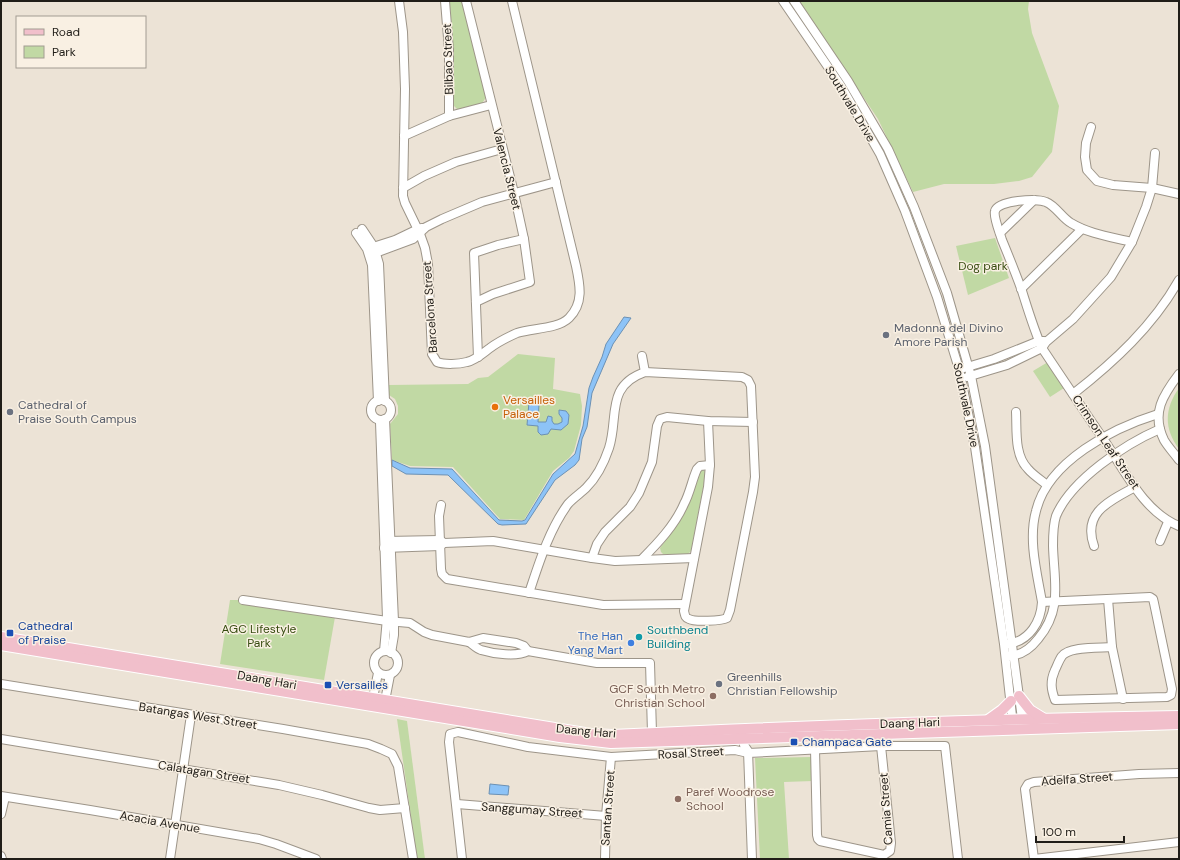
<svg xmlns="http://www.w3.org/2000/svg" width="1180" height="860" font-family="'DM Sans',sans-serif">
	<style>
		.green { fill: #c1d9a4 }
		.water { fill: #8dc3f7; stroke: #6c91b4 }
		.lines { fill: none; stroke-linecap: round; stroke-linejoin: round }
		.minor-casing { stroke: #9d9589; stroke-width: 10 }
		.major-casing { stroke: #fff; stroke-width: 12 }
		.minor { stroke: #fff; stroke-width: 8 }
		.major { stroke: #f1bfcb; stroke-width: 10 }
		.worship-dot { fill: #6b7280; stroke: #f9f0e3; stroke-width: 1.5 }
		.food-dot { fill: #e8710a; stroke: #f9f0e3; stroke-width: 1.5 }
		.transit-dot { fill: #1a4fb4; stroke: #f9f0e3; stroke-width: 1.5 }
		.culture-dot { fill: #0f9aa8; stroke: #f9f0e3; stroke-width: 1.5 }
		.shop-dot { fill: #3f7fe0; stroke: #f9f0e3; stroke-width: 1.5 }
		.education-dot { fill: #8d6e63; stroke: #f9f0e3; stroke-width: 1.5 }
		.labels { text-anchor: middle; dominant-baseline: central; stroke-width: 3; stroke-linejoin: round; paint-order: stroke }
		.street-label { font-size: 12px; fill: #201d18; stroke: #f9f0e3 }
		.park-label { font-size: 12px; fill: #374c10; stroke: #f9f0e3 }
		.worship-label { font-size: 12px; fill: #5b616d; stroke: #f9f0e3; text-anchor: start }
		.food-label { font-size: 12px; fill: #c56008; stroke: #f9f0e3; text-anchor: start }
		.transit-label { font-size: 12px; fill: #164399; stroke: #f9f0e3; text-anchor: start }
		.culture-label { font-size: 12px; fill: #0d838f; stroke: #f9f0e3; text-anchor: start }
		.shop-label { font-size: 12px; fill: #366cbe; stroke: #f9f0e3; text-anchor: end }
		.education-label { font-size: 12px; fill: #785e54; stroke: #f9f0e3; text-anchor: end }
	</style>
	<rect width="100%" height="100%" fill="#ece3d6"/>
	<g class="green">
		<path d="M449,1H462L486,96C484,107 466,110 457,109L453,105C454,70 454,35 449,1Z"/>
		<path d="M799,1H1029L1028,9L1032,33L1059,106L1052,152L1032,177L1019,181L994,184H944L913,192L878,119Z"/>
		<path d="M995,238L1009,278L968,295L956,246Z"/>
		<path d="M518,354L555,358L553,389L580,394L582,406L581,425L574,451L569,458L553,471L524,520L500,519L453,467L410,466L392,460L390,424L398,414V406L395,399L389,395V385L468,384L478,378L488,377Z"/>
		<path d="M1048,362L1064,388L1050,397L1033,371Z"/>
		<path d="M1179,388V449C1164,429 1164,409 1179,388Z"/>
		<path d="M701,470H704L706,473L691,551L688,554H663L661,552L660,548L675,528L686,510Z"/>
		<path d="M230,600H249L335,617L324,680L220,664Z"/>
		<path d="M397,719L407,721L425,859H417Z"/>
		<path d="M811,757L813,781L784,782L789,859H760L755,758Z"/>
	</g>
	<g class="water">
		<path d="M624,317L631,318L613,344L592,393L587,427L582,439L579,460L575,465L555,480L526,524L502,525L498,524L448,475L406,474L392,466V460L410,468L452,469L499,520L522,521L525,520L553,474L575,454L583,426L589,388L593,377L602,357L606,344Z"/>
		<path d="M529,402L539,404L538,422H546L548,416L552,417V421L554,424H558L562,422V418L559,414V410L566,411L569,415L568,424L561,430L551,429L548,434L541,435L538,432V426L527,425Z"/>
		<path d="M490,784L509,786L508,795L489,794Z"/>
	</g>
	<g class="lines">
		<g class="minor-casing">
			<g id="minor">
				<path d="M399,1L403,32L405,89L403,196L405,203L420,234L425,248L428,264L432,354L437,362C445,365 459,364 467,362C476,360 483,353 490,348C498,342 508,337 517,333C532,328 558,329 569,318C584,303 580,285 576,266L512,1"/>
				<path d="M445,1L449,50V116"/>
				<path d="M466,1L514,193L524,239L530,282L493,294L476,302"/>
				<path d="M783,1L841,86L880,154L905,211L937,297L959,369L975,447L1004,644L1013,725"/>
				<path d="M794,1L848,81L888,149L914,207L947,293L971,376L985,446L1023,726"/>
				<path d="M1091,127L1086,143L1085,157L1087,170L1097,181L1113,185L1152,188L1179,194"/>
				<path d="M404,136L449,116L491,105"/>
				<path d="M403,188L424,176L456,162L502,149"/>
				<path d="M362,229L374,247L379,264L385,401"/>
				<path d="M356,233L367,249L372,265L378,401"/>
				<path d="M1000,233L1034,200"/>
				<path d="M1132,242C1112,237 1089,234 1071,223C1062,218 1056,206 1046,202C1037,198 998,200 995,211C993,217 1000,233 1002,240C1009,257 1016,274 1022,291C1028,310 1034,330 1042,348C1062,378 1082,408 1102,437C1123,467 1143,512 1179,526"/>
				<path d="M370,248L395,240L418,229L422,228"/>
				<path d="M370,255L413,239L426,227L442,219L482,202L556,182"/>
				<path d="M1021,289L1082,229"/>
				<path d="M642,356L645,372"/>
				<path d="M478,357L474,253L498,245L524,239"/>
				<path d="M964,368L994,359L1039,341H1044"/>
				<path d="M1179,374C1163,395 1151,413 1164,440C1168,447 1174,453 1179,460"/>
				<path d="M967,377L1007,365L1042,348L1046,342L1073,319L1111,277L1132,242L1146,207L1152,188L1155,153"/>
				<path d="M1073,394C1114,362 1153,326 1179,280"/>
				<circle cx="381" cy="410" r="10"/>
				<path d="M1016,412C1017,430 1014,455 1028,469C1033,475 1041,480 1047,485"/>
				<path d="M385,419L394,621V635L391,653"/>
				<path d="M380,422L387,618L384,651"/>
				<path d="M441,505L439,516L441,569L442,574L447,579L603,605L685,604"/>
				<path d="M386,541L440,540L444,543"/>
				<path d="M1160,541L1168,522"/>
				<path d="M1094,546C1082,512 1110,501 1135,487"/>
				<path d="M384,548L440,546L444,543L493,541L592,558L615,561L694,558"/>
				<path d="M592,558L597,544L605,532L630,507L639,493L652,462L657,426L660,419L667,417L708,421L753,422"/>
				<path d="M642,559C658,543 675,525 684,504C690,493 692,480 697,469L700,466L710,465"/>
				<path d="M529,593C539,563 549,530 568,504C573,498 581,493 586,488C597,477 604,463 609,448C619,417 605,386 645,372L742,377L748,380L751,386L755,477L753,492L730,610L727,618C722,621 694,622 689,619C685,618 685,615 684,611L708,487L710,465L708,421"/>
				<path d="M1108,599L1112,647L1123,699"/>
				<path d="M243,600L387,621L410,623L424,632L432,635L469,642L483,638L516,643L524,646L528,651"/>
				<path d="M1042,602L1150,597L1153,599L1154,603L1172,689L1171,695L1167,697L1055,700C1051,689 1050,681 1055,670C1057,666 1059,660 1062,656C1069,646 1100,648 1112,647"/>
				<path d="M469,642C472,644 477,649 481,650C494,654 517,657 528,651L597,663H650L652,733"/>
				<path d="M1008,644C1030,641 1041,621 1042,602C1037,573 1028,540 1036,511C1048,461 1113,428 1158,414"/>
				<circle cx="386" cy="663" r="12"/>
				<path d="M1010,656C1022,655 1031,648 1038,639C1063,609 1054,582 1053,546C1053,536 1053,525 1056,516C1071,480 1125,444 1160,429"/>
				<path d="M1,684L283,729L368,744L381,749L392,754L398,766L413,859"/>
				<path d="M372,703L378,673"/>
				<path d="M384,706L390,675"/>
				<path d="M744,733V745L748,751L752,859"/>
				<path d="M1,739L279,785L322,795L369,808L380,810L405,808"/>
				<path d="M815,749L817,835L818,839L820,841L884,855L890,851L891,843L881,746"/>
				<path d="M1,796L90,810L259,839L276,844L316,859"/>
				<path d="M457,804L606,816"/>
				<path d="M1,814L5,797"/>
				<path d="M1,856L2,859"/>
				<path d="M170,859L191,715"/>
				<path d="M462,859L449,742L450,734L458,732L528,747L611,757L735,750L748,753L881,746H945L958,859"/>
				<path d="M605,859L606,816L611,757"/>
				<path d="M1034,859L1025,789L1028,784L1034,782L1139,774L1179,773"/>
				<path d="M1034,859L1179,842"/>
			</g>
		</g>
		<g class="major-casing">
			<g id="major">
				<path d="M1,637L591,734L612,735C801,726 990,719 1179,716"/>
				<path d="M1,645L560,737L611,743L1179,724"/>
				<path d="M1019,696L1030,710L1043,718"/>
				<path d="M988,720L1002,710L1011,701"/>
			</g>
		</g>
		<use href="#minor" class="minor"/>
		<use href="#major" class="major"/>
	</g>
	<g class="worship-dot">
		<circle cx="886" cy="335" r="4"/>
		<circle cx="10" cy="412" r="4"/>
		<circle cx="719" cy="684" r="4"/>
	</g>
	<circle class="food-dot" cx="495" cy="407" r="4"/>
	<g class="transit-dot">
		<rect x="6" y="629" width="8" height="8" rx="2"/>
		<rect x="324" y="681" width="8" height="8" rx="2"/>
		<rect x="790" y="738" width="8" height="8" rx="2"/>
	</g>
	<circle class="culture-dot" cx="639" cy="637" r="4"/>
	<circle class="shop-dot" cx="631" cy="643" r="4"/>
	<g class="education-dot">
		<circle cx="713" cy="696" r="4"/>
		<circle cx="678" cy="799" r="4"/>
	</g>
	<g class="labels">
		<g class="street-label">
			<text transform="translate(448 59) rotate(-92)">Bilbao Street</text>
			<text transform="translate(850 104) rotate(59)">Southvale Drive</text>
			<text transform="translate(507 169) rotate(76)">Valencia Street</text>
			<text transform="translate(430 307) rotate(-94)">Barcelona Street</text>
			<text transform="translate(966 405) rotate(78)">Southvale Drive</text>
			<text transform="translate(1106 442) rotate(56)">Crimson Leaf Street</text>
			<text transform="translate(267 680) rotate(10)">Daang Hari</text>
			<text transform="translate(198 716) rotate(9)">Batangas West Street</text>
			<text transform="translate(910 723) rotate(-2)">Daang Hari</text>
			<text transform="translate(586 731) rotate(5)">Daang Hari</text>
			<text transform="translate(691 753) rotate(-3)">Rosal Street</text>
			<text transform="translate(204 772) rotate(9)">Calatagan Street</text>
			<text transform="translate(1077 779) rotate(-4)">Adelfa Street</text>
			<text transform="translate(608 808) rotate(-86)">Santan Street</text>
			<text transform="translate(886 809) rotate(-94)">Camia Street</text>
			<text transform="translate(532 810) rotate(4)">Sanggumay Street</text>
			<text transform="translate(160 822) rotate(10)">Acacia Avenue</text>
		</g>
		<g class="park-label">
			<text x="983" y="266">Dog park</text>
			<text x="259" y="629">AGC Lifestyle<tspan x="259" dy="14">Park</tspan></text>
		</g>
		<g class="worship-label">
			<text x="894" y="328">Madonna del Divino<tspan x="894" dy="14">Amore Parish</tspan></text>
			<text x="18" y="405">Cathedral of<tspan x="18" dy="14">Praise South Campus</tspan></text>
			<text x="727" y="677">Greenhills<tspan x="727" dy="14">Christian Fellowship</tspan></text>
		</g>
		<g class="food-label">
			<text x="503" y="400">Versailles<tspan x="503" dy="14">Palace</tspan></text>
		</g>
		<g class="transit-label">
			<text x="18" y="626">Cathedral<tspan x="18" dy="14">of Praise</tspan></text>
			<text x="336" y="685">Versailles</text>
			<text x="802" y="742">Champaca Gate</text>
		</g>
		<g class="culture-label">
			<text x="647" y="630">Southbend<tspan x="647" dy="14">Building</tspan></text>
		</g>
		<g class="shop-label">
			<text x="623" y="636">The Han<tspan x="623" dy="14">Yang Mart</tspan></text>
		</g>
		<g class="education-label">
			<text x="705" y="689">GCF South Metro<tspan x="705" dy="14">Christian School</tspan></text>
			<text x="686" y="792" text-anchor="start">Paref Woodrose<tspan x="686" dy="14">School</tspan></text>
		</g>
	</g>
	<rect width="1180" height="860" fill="none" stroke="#201d18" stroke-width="4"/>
	<rect x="16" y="16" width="130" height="52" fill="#f9f0e3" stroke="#a29c92"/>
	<rect x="24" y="29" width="20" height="6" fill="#f1bfcb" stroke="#a29c92"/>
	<text x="52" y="36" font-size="12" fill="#201d18">Road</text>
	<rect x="24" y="46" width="20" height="12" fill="#c1d9a4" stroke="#a29c92"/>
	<text x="52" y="56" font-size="12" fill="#201d18">Park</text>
	<path d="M1036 836v6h88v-6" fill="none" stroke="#201d18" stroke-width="2"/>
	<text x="1042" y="836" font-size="12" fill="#201d18" stroke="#f9f0e3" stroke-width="3" paint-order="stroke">100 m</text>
</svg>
